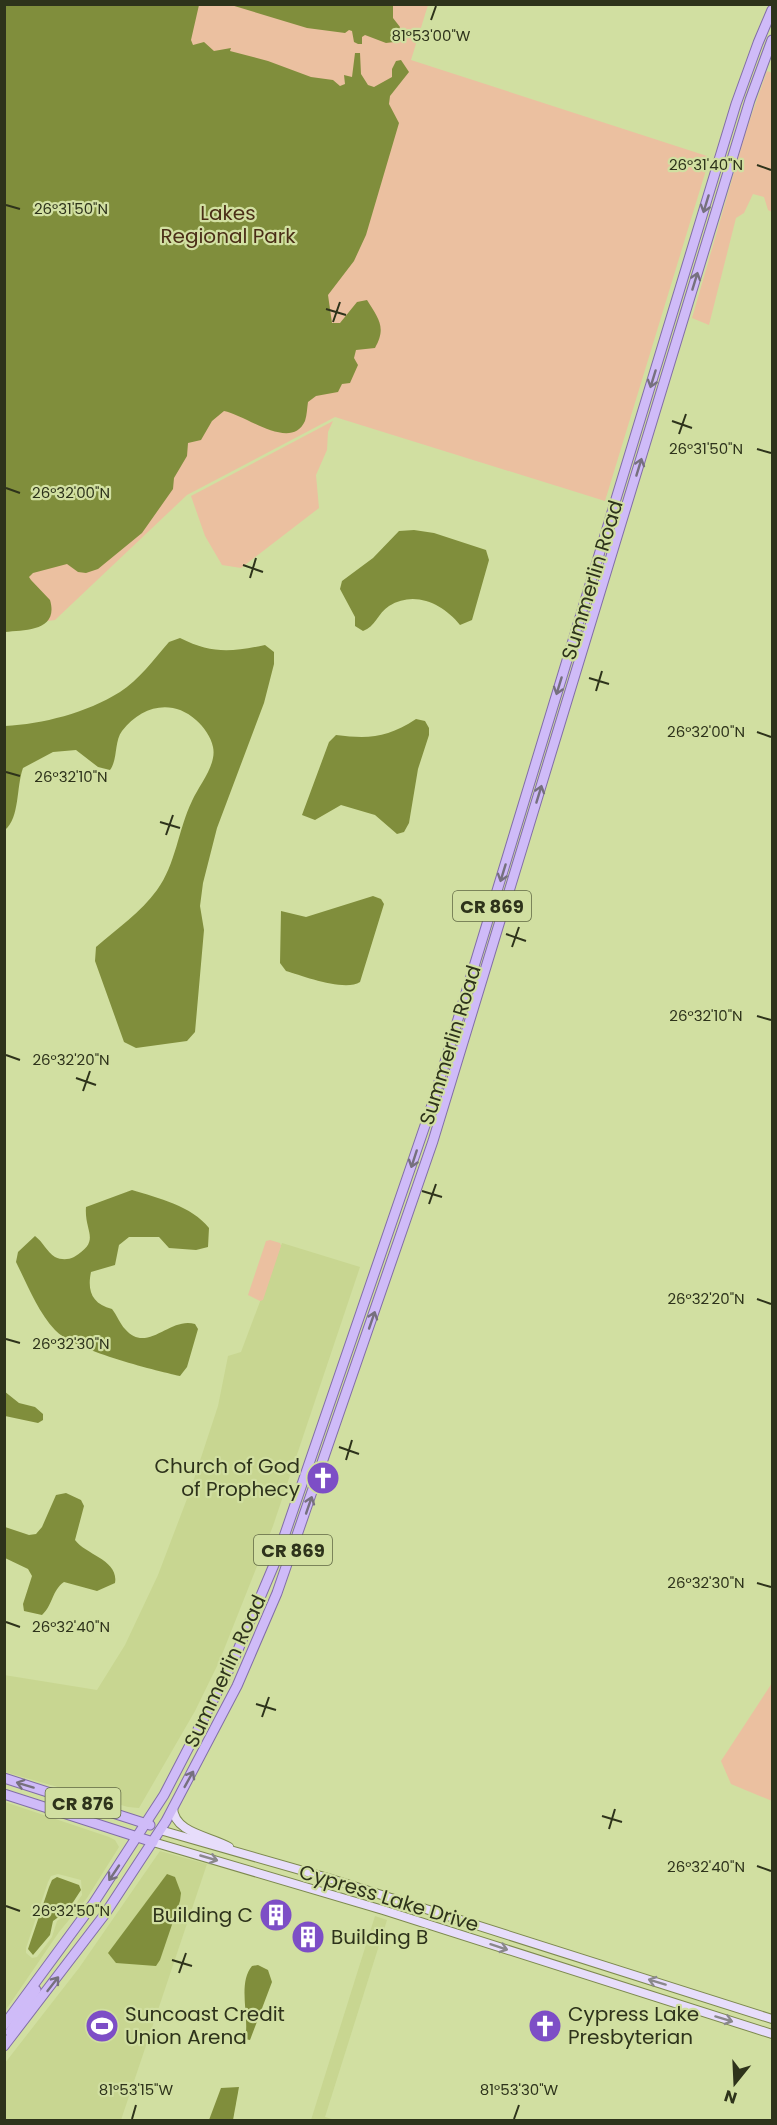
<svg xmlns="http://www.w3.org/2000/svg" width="777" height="2125" font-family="Poppins,sans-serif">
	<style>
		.built { fill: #c8d691; fill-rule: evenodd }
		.green { fill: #ebc0a0 }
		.water { fill: #808e3c }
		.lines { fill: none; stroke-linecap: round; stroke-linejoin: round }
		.secondary-casing { stroke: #7d894f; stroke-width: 10 }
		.primary-casing { stroke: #826ea7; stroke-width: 11 }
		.secondary { stroke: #e7ddfb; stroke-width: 8 }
		.primary { stroke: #cfbbf8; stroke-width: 9 }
		.oneway { stroke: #76707e }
		.oneway2 { stroke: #8a888b }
		.ticks { fill: none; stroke: #2e331b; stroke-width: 2 }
		.labels { text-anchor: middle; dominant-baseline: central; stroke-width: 4.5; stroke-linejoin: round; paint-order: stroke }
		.shield { fill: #d1dfa1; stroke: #5f6743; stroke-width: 1.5 }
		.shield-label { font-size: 18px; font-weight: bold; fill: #2e331b }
		.park-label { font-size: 20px; fill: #4b2e17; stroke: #d1dfa1 }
		.street-label { font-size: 20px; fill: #2e331b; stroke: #d1dfa1 }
		.poi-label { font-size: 20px; fill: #2e331b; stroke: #d1dfa1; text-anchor: start }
		.ticks-label { font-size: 15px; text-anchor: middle; fill: #2e331b; stroke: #d1dfa1; stroke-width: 4.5; stroke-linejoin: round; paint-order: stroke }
	</style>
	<rect width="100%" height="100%" fill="#d1dfa1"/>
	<g class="built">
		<path d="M282,1243L360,1267L273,1526L219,1662L195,1711L139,1808L128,1807L5,1772L4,1675L97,1690L125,1645L158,1575L190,1491L218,1406L228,1356L241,1352Z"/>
		<path d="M5,1802L109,1837L115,1840L119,1847L87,1898L59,1932L5,2011ZM58,1874L81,1880L82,1895L70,1912L57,1921L52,1937L37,1957L32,1958L26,1953V1948L48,1882L51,1876Z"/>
		<path d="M160,1851L207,1864L121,2120H5V2063L79,1968Z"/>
		<path d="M375,1916L387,1920L325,2117L335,2120H311Z"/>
	</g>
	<g class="green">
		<path d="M4,5H428L411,60L710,157L605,501L335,417L187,495L55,620L5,627Z"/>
		<path d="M767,71L772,73V212L768,210L764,197L753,194L744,213L736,218L709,325L692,318L746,131Z"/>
		<path d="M333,421L328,432L327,450L316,475L319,508L241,568L222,565L205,536L191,496Z"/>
		<path d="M270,1240L280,1243L281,1246L263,1300L260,1301L248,1295L266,1241Z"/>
		<path d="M772,1683V1801L731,1784L721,1761Z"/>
	</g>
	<g class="water">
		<path d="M4,5H199L191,40L193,45L204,42L214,51L231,48L230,51L268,61L311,77L333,80L340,86L345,84L344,75L352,77L355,53H360L361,74L368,85L374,87L392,77V69L396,61L401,60L409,72L390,96L389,104L399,123L366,235L354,261L328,295L332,323H340L357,302L367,300C378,318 387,327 375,348L356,350L354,358L358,365L350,383L342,384L338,392L316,396L308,402C307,408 307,415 305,421C291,452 246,415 224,411L212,421L201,440L188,443L187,456L174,478L173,489L142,533L98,569L86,573L78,572L67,564L33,573L29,577L31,580L50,600C59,631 26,630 5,632Z"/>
		<path d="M231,5H393V18L400,27L394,42L386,43L365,35L362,37V44H358L354,42L352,31L349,30L345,33L307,28Z"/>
		<path d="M414,530L434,533L486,550L489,560L472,620L460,625C443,604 415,590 389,606C378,613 375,627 363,631L355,626V617L340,589L342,581L373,558L399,531Z"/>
		<path d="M180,638C212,654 231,652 265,645L274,652V664L264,703L217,828L203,883L200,906L204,930L195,1032L187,1041L136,1048L124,1042L95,961L96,947C117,929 141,912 157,890C176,864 178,830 192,801C199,785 217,765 213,747C211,737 204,727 196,720C172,698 141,706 122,731C114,742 118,759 110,770L98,767L76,750L53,752L23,768C16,788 20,817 5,830V726C43,724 86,713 120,692C138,681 155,658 169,642Z"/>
		<path d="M416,719L425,721L429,728V735L418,769L409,823L404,832L397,834L375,815L341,805L315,820L302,815L329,742L336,735C369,739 387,738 416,719Z"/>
		<path d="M373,896L381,899L384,904L360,982C345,992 303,976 286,971L280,963L281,911L306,917Z"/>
		<path d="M132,1190C158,1198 192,1206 209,1228L208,1247L196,1250L169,1248L159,1237H129L119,1245L115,1265L91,1272C87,1291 92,1304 112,1309C117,1315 120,1324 125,1329C147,1355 170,1316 195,1324L198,1329L187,1367L180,1376C153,1370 73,1350 55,1330C38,1312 27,1284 16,1262L18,1252L35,1236C43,1242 47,1252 55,1257C61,1260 68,1260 74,1257C102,1240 84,1233 86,1207Z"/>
		<path d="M4,1391L19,1403L35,1407L43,1414V1420L38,1423L5,1416Z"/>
		<path d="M66,1493L81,1500L84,1506L75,1540C86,1555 119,1560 115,1583L97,1591L64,1582C52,1590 53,1605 42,1615L24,1611L23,1604L32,1576L28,1569L5,1558V1527L29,1535L36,1534L42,1527L56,1495Z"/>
		<path d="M167,1874L175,1877L181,1893L180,1901L160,1960L156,1966L116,1963L108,1953Z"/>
		<path d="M57,1877L79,1885L81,1890L68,1910L53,1921L50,1935L33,1955L28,1949L49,1887L52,1880Z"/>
		<path d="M258,1965L268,1970L272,1982L250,2040L245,2039C250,2017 237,1984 252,1966Z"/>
		<path d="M239,2087L233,2120H209L221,2088Z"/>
	</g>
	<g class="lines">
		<g class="secondary-casing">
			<g id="secondary">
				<path d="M173,1808C174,1833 210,1836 229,1847"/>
				<path d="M160,1830L328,1878L772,2019"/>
				<path d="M153,1842L383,1910L772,2034"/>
			</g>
		</g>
		<g class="primary-casing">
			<g id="primary">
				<path d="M4,1778L150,1825"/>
				<path d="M4,1794L153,1842"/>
				<path d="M4,2025L93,1904L164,1795L232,1664L276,1560L431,1108L736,104L758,43L772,10"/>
				<path d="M10,2032L36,1990"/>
				<path d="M4,2046L105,1914L166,1821L237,1686L277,1593L433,1141L750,100L772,40"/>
			</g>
		</g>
		<use href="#secondary" class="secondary"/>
		<use href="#primary" class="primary"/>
	</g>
	<defs><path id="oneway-shaft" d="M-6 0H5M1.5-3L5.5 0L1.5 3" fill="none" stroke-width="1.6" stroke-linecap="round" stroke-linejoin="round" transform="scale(1.5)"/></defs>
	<g class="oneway">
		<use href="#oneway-shaft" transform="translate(706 204) rotate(107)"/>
		<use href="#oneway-shaft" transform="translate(695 281) rotate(-73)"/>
		<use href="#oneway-shaft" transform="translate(653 379) rotate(107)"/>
		<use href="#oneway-shaft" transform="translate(639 467) rotate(-73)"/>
		<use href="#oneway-shaft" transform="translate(559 686) rotate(107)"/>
		<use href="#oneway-shaft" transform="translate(539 794) rotate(-73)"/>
		<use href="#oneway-shaft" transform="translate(503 873) rotate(107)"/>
		<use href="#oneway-shaft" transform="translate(414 1159) rotate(108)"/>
		<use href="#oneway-shaft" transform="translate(372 1320) rotate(-71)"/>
		<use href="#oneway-shaft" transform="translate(309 1505) rotate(-71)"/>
		<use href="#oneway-shaft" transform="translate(189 1779) rotate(-61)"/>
		<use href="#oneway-shaft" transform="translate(25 1785) rotate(-163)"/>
		<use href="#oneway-shaft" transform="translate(114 1873) rotate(124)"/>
		<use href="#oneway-shaft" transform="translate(53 1984) rotate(-52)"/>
	</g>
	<g class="oneway2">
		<use href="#oneway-shaft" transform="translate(209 1858) rotate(16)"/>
		<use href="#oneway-shaft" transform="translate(499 1947) rotate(18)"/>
		<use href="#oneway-shaft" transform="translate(657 1982) rotate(-163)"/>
		<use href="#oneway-shaft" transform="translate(724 2019) rotate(17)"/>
	</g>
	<path class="ticks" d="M431,20L436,6M757,165L771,170M6,205L20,209M326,309L346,315M333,322L340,302M672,421L692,428M679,434L686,414M757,449L771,453M6,488L20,493M243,565L263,572M250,578L256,558M589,678L609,684M596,691L602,671M757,732L771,737M6,772L20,776M160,822L180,828M166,835L173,815M506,934L526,941M512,947L519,927M757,1016L771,1020M6,1055L20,1060M76,1078L96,1085M83,1091L90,1071M422,1191L442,1197M429,1204L436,1184M757,1299L771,1304M6,1339L20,1343M339,1447L359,1454M346,1460L352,1440M757,1583L771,1587M6,1622L20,1627M256,1704L276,1710M262,1717L269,1697M602,1816L622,1822M609,1829L615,1809M757,1866L771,1871M6,1906L20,1911M172,1960L192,1966M179,1973L186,1953M132,2119L136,2105M514,2119L519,2105"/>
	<defs>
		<g id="church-disc" transform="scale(1.725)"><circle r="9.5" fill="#7d4ec6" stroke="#d1dfa1"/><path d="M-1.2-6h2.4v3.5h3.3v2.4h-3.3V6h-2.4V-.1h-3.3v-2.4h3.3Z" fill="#fff"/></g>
		<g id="building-disc" transform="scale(1.725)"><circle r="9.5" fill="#7d4ec6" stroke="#d1dfa1"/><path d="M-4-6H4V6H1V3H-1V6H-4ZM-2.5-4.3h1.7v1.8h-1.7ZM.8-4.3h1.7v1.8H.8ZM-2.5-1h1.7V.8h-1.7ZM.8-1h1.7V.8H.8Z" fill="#fff"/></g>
		<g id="stadium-disc" transform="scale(1.725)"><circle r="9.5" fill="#7d4ec6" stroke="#d1dfa1"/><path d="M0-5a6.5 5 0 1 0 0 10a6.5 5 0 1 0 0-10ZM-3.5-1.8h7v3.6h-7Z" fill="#fff"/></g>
	</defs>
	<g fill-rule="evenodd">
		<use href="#church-disc" x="323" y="1478"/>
		<use href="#building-disc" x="276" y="1915"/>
		<use href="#building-disc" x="308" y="1937"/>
		<use href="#stadium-disc" x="102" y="2026"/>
		<use href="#church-disc" x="545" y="2026"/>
	</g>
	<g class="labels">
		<g class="shield">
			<rect x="453" y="891" width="78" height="30" rx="4.5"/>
			<rect x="254" y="1535" width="78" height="30" rx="4.5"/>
			<rect x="45.5" y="1788" width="75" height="30" rx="4.5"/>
		</g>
		<g class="shield-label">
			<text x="492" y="906">CR 869</text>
			<text x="293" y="1550">CR 869</text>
			<text x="83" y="1803">CR 876</text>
		</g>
		<g class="park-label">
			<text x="228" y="213">Lakes<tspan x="228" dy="23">Regional Park</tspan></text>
		</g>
		<g class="street-label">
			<text transform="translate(592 580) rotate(-73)">Summerlin Road</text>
			<text transform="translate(450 1045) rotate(-73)">Summerlin Road</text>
			<text transform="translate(225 1671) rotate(-65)">Summerlin Road</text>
			<text transform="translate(389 1898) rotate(17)">Cypress Lake Drive</text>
		</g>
		<g class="poi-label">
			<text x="300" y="1466" text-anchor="end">Church of God<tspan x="300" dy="23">of Prophecy</tspan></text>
			<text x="253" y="1915" text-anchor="end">Building C</text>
			<text x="331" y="1937">Building B</text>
			<text x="125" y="2014">Suncoast Credit<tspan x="125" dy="23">Union Arena</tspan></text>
			<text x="568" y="2014">Cypress Lake<tspan x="568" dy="23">Presbyterian</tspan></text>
		</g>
	</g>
	<g class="ticks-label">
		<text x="431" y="41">81°53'00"W</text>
		<text x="706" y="170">26°31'40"N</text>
		<text x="71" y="214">26°31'50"N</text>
		<text x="706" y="454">26°31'50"N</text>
		<text x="71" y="498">26°32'00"N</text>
		<text x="706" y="737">26°32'00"N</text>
		<text x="71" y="782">26°32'10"N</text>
		<text x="706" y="1021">26°32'10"N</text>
		<text x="71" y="1065">26°32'20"N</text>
		<text x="706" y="1304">26°32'20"N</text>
		<text x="71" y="1349">26°32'30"N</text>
		<text x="706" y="1588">26°32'30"N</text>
		<text x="71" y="1632">26°32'40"N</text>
		<text x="706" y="1872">26°32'40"N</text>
		<text x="71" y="1916">26°32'50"N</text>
		<text x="136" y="2095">81°53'15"W</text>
		<text x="519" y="2095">81°53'30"W</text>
	</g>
	<rect width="777" height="2125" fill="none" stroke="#2e331b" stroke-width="12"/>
	<g transform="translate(735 2083) rotate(198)" stroke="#d1dfa1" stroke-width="4.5" paint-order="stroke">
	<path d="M0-4.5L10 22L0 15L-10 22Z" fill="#2e331b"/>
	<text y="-9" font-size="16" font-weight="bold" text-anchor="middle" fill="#2e331b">N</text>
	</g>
</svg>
